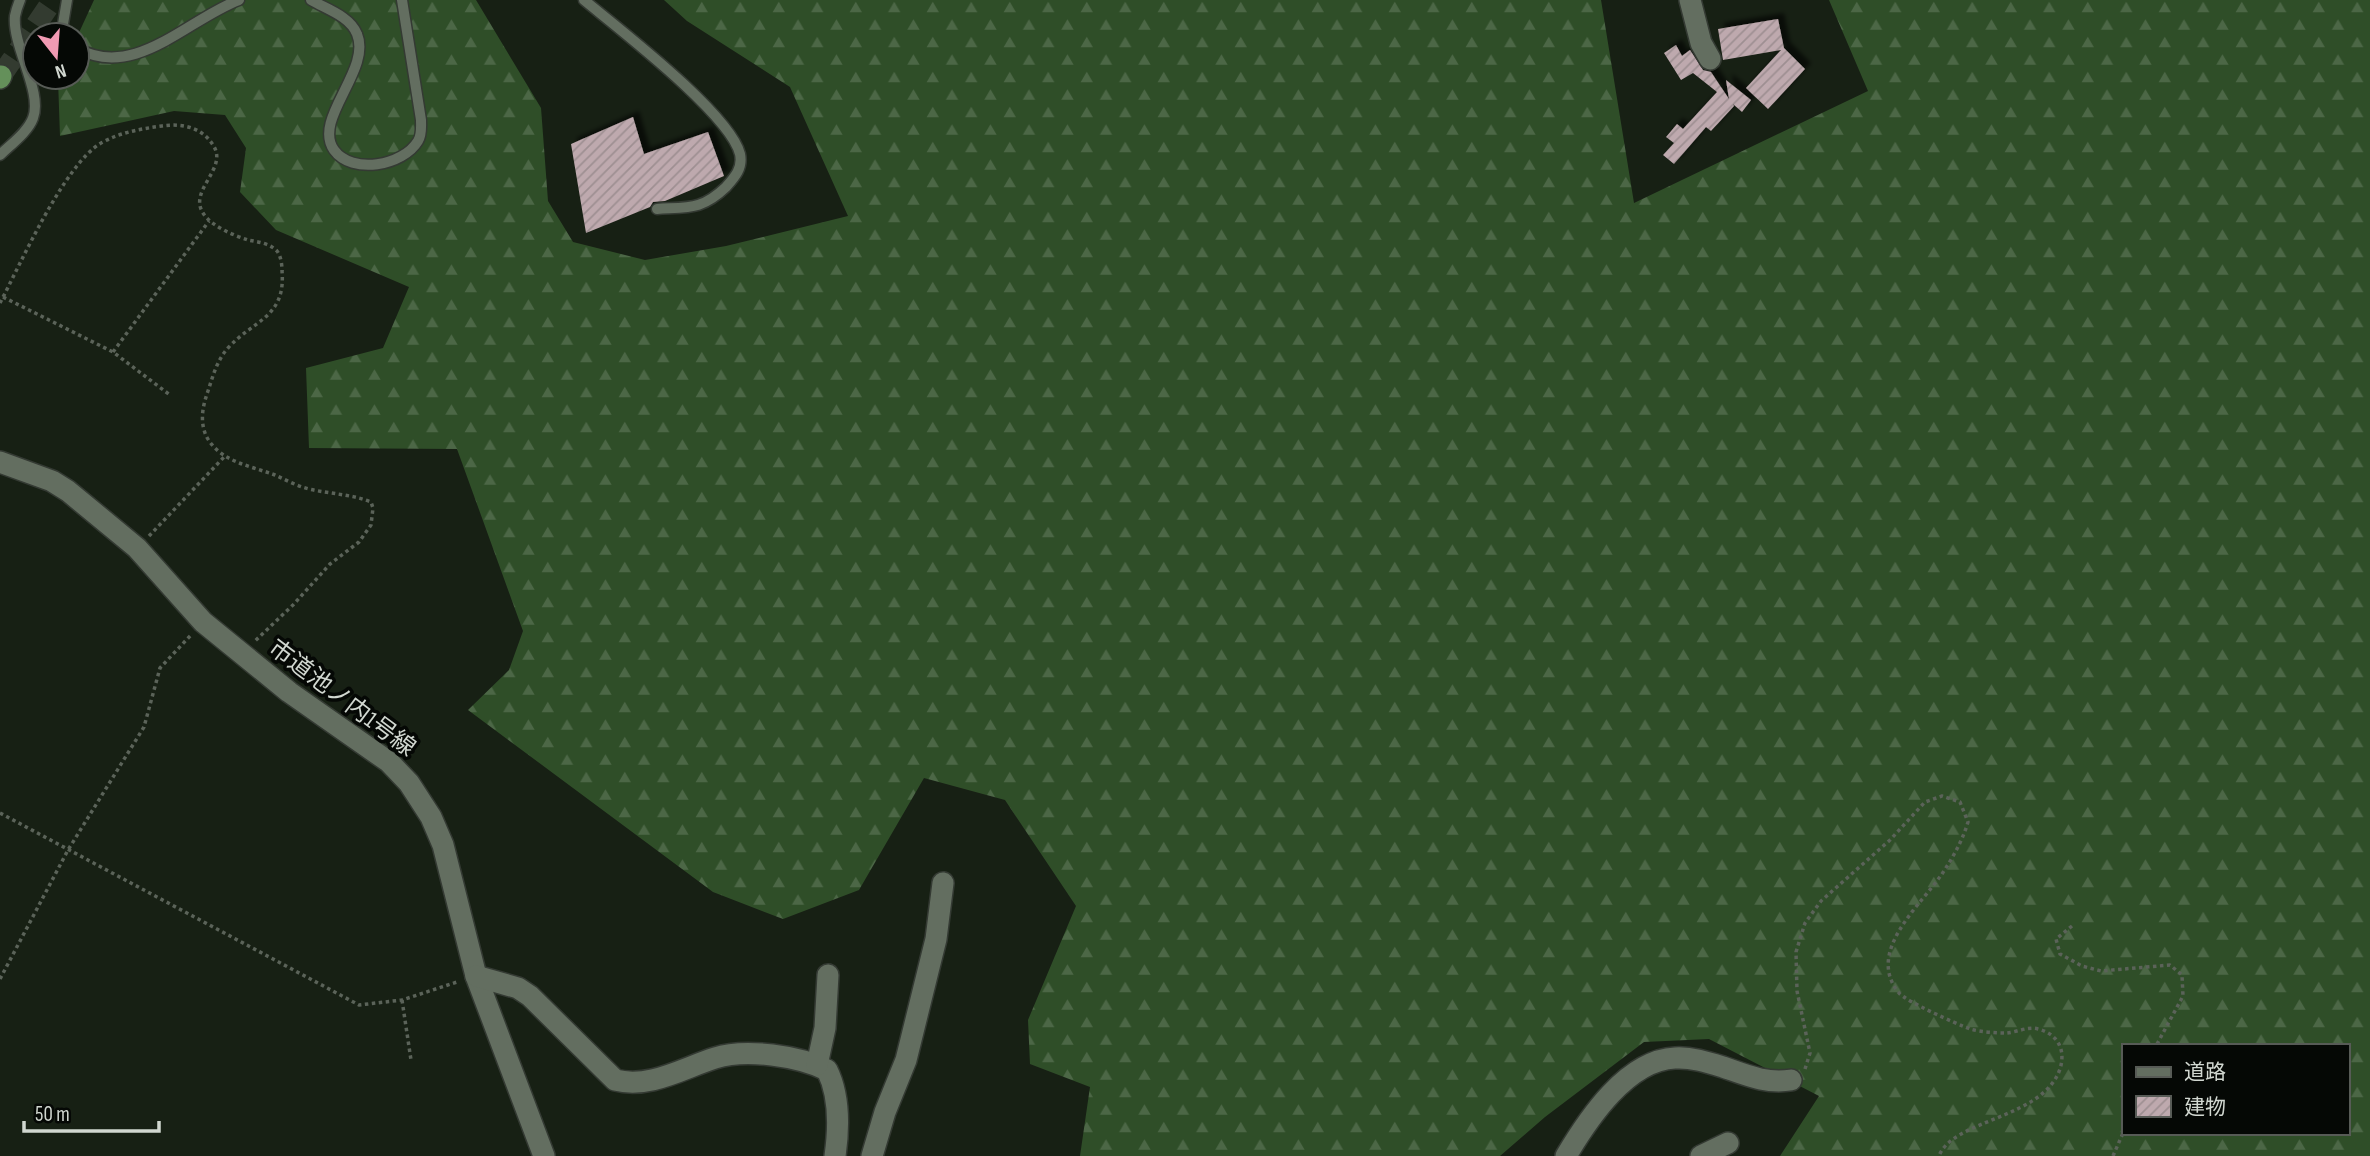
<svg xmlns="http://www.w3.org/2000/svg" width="2370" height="1156" font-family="'Sofia Sans Condensed','Noto Sans JP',sans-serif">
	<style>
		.forest { fill: url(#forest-firs); fill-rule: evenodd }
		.building { fill: url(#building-hatch); filter: url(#shadow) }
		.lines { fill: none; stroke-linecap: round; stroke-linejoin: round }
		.trunk-tunnel { stroke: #333b30; stroke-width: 21; stroke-dasharray: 21 10; stroke-linecap: butt }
		.service-casing { stroke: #343a33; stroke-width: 13 }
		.minor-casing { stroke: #343a33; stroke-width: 24 }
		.trunk-casing { stroke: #343a33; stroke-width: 24 }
		.path { stroke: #5b6359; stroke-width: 3.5; stroke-dasharray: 3.5 3.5; stroke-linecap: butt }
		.service { stroke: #636e60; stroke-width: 10 }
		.minor { stroke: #636e60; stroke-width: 21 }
		.trunk { stroke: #64905a; stroke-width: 21 }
		.labels { text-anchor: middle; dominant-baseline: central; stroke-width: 7; stroke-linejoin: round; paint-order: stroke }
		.street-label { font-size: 24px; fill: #d1d7d0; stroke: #050805 }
	</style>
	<defs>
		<pattern id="forest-firs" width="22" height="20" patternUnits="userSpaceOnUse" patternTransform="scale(1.75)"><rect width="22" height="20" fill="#2f4e28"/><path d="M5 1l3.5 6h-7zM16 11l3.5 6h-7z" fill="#4c6746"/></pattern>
		<pattern id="building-hatch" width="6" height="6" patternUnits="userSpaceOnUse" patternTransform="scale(1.75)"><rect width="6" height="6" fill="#bea9ae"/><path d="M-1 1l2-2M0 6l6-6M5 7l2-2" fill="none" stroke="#9e8f92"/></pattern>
		<filter id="shadow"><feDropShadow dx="6" dy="-6" stdDeviation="2" flood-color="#0009"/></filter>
	</defs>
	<rect width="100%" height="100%" fill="#172014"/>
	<path class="forest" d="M94,0H476L541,108L548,201L573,242L645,260L726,246L848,216L790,87L687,21L664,0H1601L1634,203L1868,91L1829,0H2370V1156H1780L1819,1096L1709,1039L1644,1042L1545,1117L1500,1156H1080L1090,1087L1030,1064L1028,1020L1076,906L1005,800L924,778L859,890L783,919L713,892L468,710L509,670L523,631L457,449L309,448L306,368L383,348L409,287L276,230L240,192L246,148L225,115L174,111L60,136L58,79L77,77V37ZM2123,1046H2347V1133H2123Z"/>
	<g class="building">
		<path d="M1778,19L1784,48L1805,69L1768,109L1746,88L1781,50L1723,60L1718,29Z"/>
		<path d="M1676,45L1682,56L1690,50L1703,70L1711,72L1729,99L1726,80L1751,100L1742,112L1733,104L1734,106L1711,131L1706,127L1674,164L1663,155L1674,143L1666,137L1677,124L1683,129L1717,92L1693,73L1681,80L1664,53Z"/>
		<path d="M633,117L644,154L708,132L724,176L665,201L653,202L650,207L586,233L571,144Z"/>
	</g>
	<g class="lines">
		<path class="trunk-tunnel" d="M1,76L53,0"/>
		<g class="service-casing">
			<g id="service">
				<path d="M311,0C326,9 350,16 357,34C372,70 312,119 334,150C352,175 403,166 418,141C422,135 421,127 421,120L402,0"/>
				<path d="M584,0C619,29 730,114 740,154C743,168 735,177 726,187C702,210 689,207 657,209"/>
				<path d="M65,35L63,24L67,0"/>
				<path d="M77,48C134,81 188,19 239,0"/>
				<path d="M0,155C10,145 28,132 33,118C43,92 12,46 15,16C16,11 18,5 20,0"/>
			</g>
		</g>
		<g class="minor-casing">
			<g id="minor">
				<path d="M1690,0L1701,43L1710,59"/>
				<path d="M0,462L52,481L68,491L137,548L203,622L289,692L389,762L409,783L431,817L443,845L476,976L544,1156"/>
				<path d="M476,976L518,988L530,996L615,1080C650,1089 683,1068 715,1058C746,1048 799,1056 827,1070C840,1096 839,1128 835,1156"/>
				<path d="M817,1065L825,1028L828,975"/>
				<path d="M872,1156L885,1112L906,1060L936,939L943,883"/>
				<path d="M1566,1156C1588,1119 1627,1060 1675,1058C1691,1057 1707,1062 1723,1067C1746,1075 1766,1084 1791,1080"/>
				<path d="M1701,1156L1728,1143"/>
			</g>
		</g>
		<g class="trunk-casing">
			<path id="trunk" d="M0,78L1,76"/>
		</g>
		<g class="path">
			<path d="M3,297L113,352L170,395"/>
			<path d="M0,303C21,263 64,165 101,143C121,132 140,129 162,126C181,123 202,127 213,145C229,168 188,190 203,213C211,226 233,235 248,240C258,242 269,243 277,251C281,256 282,265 282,271C286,318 253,320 228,348C217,360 213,376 208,391C203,405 200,419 205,433C208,442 217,451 225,456C240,465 259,469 275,475C286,480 297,486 309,489C330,494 351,494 371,502L373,508L371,525L359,542L330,564L293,605L255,641"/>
			<path d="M113,352L209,221"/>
			<path d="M149,536L225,456"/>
			<path d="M0,813L359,1005L402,1000L457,982"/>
			<path d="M2072,926L2056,939L2060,954L2082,966L2101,971L2170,965L2182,975L2183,996L2156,1046"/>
			<path d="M0,979L68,850L144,727L160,668L191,635"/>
			<path d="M402,1000L411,1060"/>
			<path d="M1805,1069L1810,1053L1797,991L1796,952L1805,923L1821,901L1890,840L1925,802L1942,796L1960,802L1968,822C1962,842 1953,857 1942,874C1920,906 1865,952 1899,993C1907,1002 1957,1024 1970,1029C1981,1032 1996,1033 2007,1033C2017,1032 2029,1026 2038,1029C2058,1034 2066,1050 2060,1069C2043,1119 1953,1119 1939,1156"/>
			<path d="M2113,1156L2123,1133"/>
		</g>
		<use href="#service" class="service"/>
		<use href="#minor" class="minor"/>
		<use href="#trunk" class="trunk"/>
	</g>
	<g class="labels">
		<g class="street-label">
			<text transform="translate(342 698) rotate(37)">市道池ノ内1号線</text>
		</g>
	</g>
	<rect x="2122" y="1044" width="228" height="91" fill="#050805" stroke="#575b56" stroke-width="2"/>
	<rect x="2136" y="1067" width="35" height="10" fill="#636e60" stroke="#575b56" stroke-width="2"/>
	<text x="2184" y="1079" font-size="21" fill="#d1d7d0">道路</text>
	<rect x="2136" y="1096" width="35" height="21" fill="url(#building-hatch)" stroke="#575b56" stroke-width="2"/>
	<text x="2184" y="1114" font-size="21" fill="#d1d7d0">建物</text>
	<g transform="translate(56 56) rotate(163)"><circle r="33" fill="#050805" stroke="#575b56" stroke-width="2"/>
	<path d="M0-5L12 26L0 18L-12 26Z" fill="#f19ab3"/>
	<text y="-10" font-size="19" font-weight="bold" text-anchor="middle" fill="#d1d7d0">N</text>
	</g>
	<path d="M24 1121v10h135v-10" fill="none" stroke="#d1d7d0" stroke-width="3.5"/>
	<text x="35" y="1121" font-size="21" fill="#d1d7d0" stroke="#050805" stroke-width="5" paint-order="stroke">50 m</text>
</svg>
